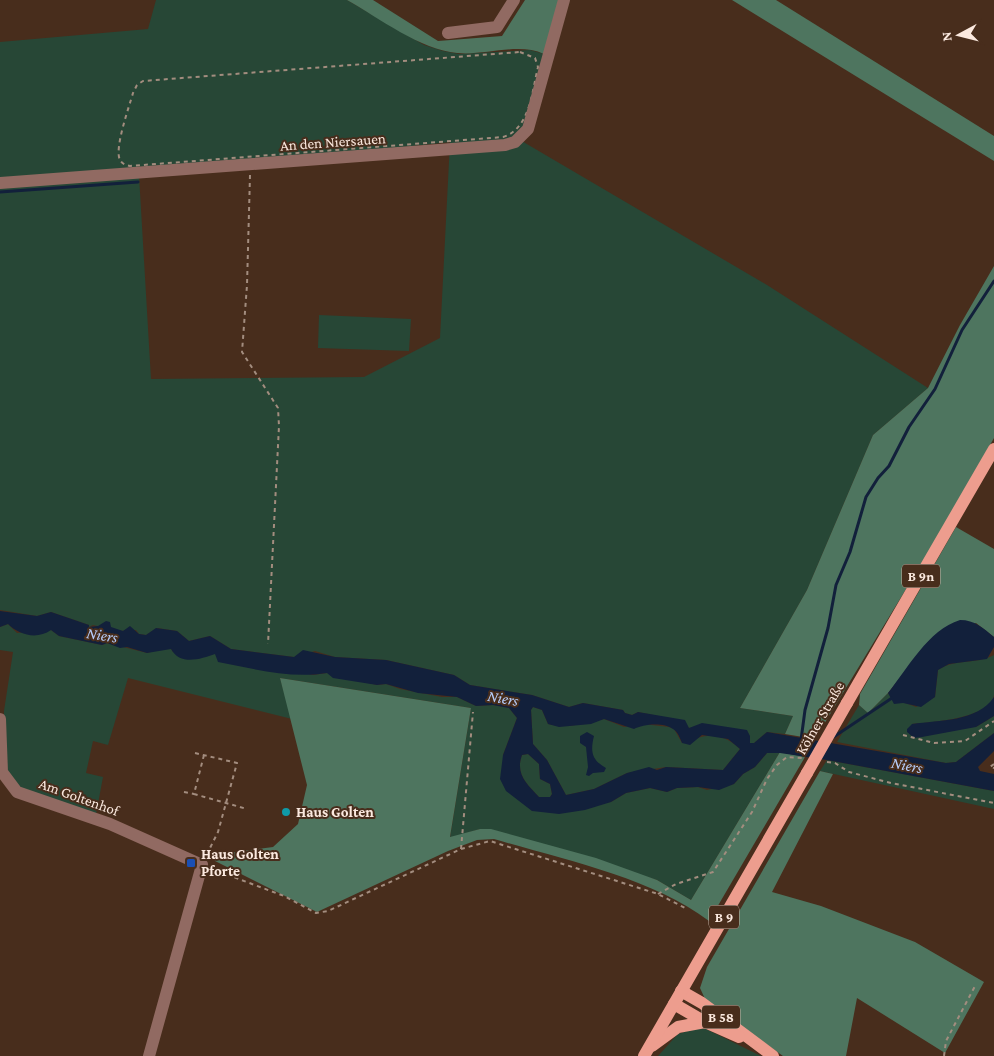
<svg xmlns="http://www.w3.org/2000/svg" width="994" height="1056" font-family="'Crimson Pro',serif">
	<style>
		.green { fill: #274736; fill-rule: evenodd }
		.forest { fill: #4e755f }
		.water { fill: #12203b; fill-rule: evenodd }
		.lines { fill: none; stroke-linecap: round; stroke-linejoin: round }
		.stream { stroke: #12203b; stroke-width: 3 }
		.path { stroke: #a38d7f; stroke-width: 2; stroke-dasharray: 4 4; stroke-linecap: butt }
		.minor { stroke: #916a62; stroke-width: 12 }
		.major { stroke: #ed9d8e; stroke-width: 12 }
		.major-bridge { stroke: #ed9d8e; stroke-width: 12 }
		.culture-dot { fill: #0f9aa8; stroke: #482d1c; stroke-width: 2 }
		.transit-dot { fill: #1a4fb4; stroke: #482d1c; stroke-width: 2 }
		.labels { text-anchor: middle; dominant-baseline: central; stroke-width: 4; stroke-linejoin: round; paint-order: stroke }
		.shield { fill: #482d1c; stroke: #c5b1a4; stroke-width: 1 }
		.shield-label { font-size: 14px; font-weight: bold; fill: #fbe9df }
		.street-label { font-size: 15px; fill: #fbe9df; stroke: #482d1c }
		.poi-label { font-size: 15px; font-weight: bold; fill: #fbe9df; stroke: #482d1c; text-anchor: start }
		.water-label { font-size: 16px; font-style: italic; fill: #b5cdfb; stroke: #482d1c }
	</style>
	<rect width="100%" height="100%" fill="#482d1c"/>
	<g class="green">
		<path d="M156,0H347L424,45L443,51L459,54L530,50L544,54L520,140L767,285L928,388L873,435L807,590L740,708L793,716L785,734L767,732L753,744L750,743L690,728L658,716L638,712L632,715L625,713L623,710L583,703L569,707L532,695L470,685L454,675L386,660L335,657L315,651L294,657L231,649L210,636L189,641L177,631L157,628L146,635L139,634L136,630L119,631L93,625L89,627V625L51,612L37,616L0,610V42L148,29ZM450,142L440,338L364,377L151,379L139,175Z"/>
		<path d="M319,315L411,319L409,351L318,348Z"/>
		<path d="M8,624L17,633L51,630L59,636L102,645L107,643L147,653L165,648L171,649L173,652L215,654L313,675L327,673L377,685L386,684L400,689L442,697H457L476,706L493,705L509,708L517,718L503,755L532,811L611,802L626,793L650,788L667,792L677,788L698,787L707,790L734,784L743,774L755,767L767,753L780,752L691,900L657,880L480,829L450,838L471,708L280,678L292,719L128,678L108,745L93,741L86,773L103,777L95,820L17,793L2,773L4,711L13,652L0,650V627Z"/>
		<path d="M994,655C994,668 994,683 994,695C990,719 931,722 912,724L976,727L994,716V733L956,762L946,763L837,742L859,705L868,713L888,693L892,698L916,707L935,697L938,670C956,658 975,665 994,655Z"/>
		<path d="M533,707L542,710L548,724C568,729 585,723 604,719L624,727L643,724L669,727L674,729L682,743C706,734 720,731 740,749L723,770L666,767L627,773L594,789L566,795L547,760L533,744L531,710Z"/>
		<path d="M528,754L539,764L540,779L550,784L552,794L550,797H539C527,784 515,774 522,755Z"/>
		<path d="M827,760L994,791V809L820,771Z"/>
		<path d="M697,1028L706,1029L761,1056H658L678,1034Z"/>
	</g>
	<g class="forest">
		<path d="M347,0H373L438,41L502,36L525,0H559L544,54C518,42 485,56 457,53C421,50 379,18 347,0Z"/>
		<path d="M732,0H776L994,136V161Z"/>
		<path d="M994,266V438L937,538L815,739L785,734L793,716L740,708L807,590L873,435L928,388L960,325Z"/>
		<path d="M956,527L994,549V637L976,623L929,641L888,693L868,713L859,705L860,694Z"/>
		<path d="M280,678L471,708L450,837L480,829H491L596,858L657,880L691,900L780,752L805,757L709,921C650,877 564,860 494,839L477,840L448,851L317,912L205,856L273,847L298,824L307,785Z"/>
		<path d="M820,771L833,774L772,892L821,906L915,942L984,982L945,1053L857,998L846,1056H783L706,1001L700,988L707,967Z"/>
	</g>
	<g class="water">
		<path d="M0,611L37,616L51,612L89,625V627L98,626L106,621L110,622L111,627L123,631L130,626L139,634L146,635L156,628L177,631L189,641L210,636L231,649L294,657L303,650L335,657L386,660L454,675L470,685L532,695L569,707L583,703L623,710L625,713L632,715L638,712L685,720L689,728L702,723L747,730L750,736V743H754L767,732L946,763L956,762L994,733V751L978,767L980,771L994,774V791L827,760L780,753H767L755,767L743,774L734,784L719,790L698,787L677,788L667,792L650,788L626,793L611,802L585,810L559,814L532,811L506,791L500,779L503,755L517,718L509,708L493,705L476,706L457,697L418,693L386,684L377,685L333,678L327,673C291,679 254,669 218,662L215,654C201,659 180,666 171,649L147,653L127,647L120,648L107,643L102,645L59,636L51,630C37,640 19,635 8,624L0,627ZM533,707L542,710L548,724L559,727L591,724L604,719L634,729C643,724 664,722 673,729C678,732 680,738 682,743L690,745L702,735L728,739L740,749L723,770L666,767L657,770L649,767L627,773L594,789L566,795L547,760L533,744L531,710ZM528,754L539,764L540,779L550,784L552,794L550,797H539C527,784 515,774 522,755Z"/>
		<path d="M960,620C975,620 983,628 994,637V647L987,659L949,664L938,670L935,697L921,707L903,703L894,704L888,693C908,668 928,630 960,620Z"/>
		<path d="M994,697V716L976,727L922,737L914,738L907,732V729L912,724C939,720 977,722 994,697Z"/>
		<path d="M587,732L594,736C590,752 592,760 606,768L604,772L593,773L589,776L586,775L588,767L586,747L580,743V736Z"/>
	</g>
	<g class="lines">
		<g class="stream">
			<path d="M0,192L138,182"/>
			<path d="M832,738L892,698"/>
			<path d="M801,740L805,710L828,628L836,585L850,552L866,497L878,478L889,466L909,427L935,389L962,330L994,281"/>
		</g>
		<g class="path">
			<path d="M520,52L535,58L538,67C532,91 530,129 503,137L130,166C126,165 122,164 120,160C114,149 129,107 133,93L137,85L143,81Z"/>
			<path d="M250,175L247,285L242,352L278,408L279,426L268,644"/>
			<path d="M903,735L934,743L965,741L994,721"/>
			<path d="M195,753L237,763L218,832L207,854"/>
			<path d="M204,755L194,794L247,809"/>
			<path d="M827,762L835,763L849,772L891,783L994,803"/>
			<path d="M994,764L990,767L994,768"/>
			<path d="M184,792L194,794"/>
			<path d="M461,849L473,712"/>
			<path d="M212,869L284,896L316,913L328,911L461,849L490,841L658,894L687,909"/>
			<path d="M658,894L676,884L713,872L752,812L767,779L777,765L787,757L803,758"/>
			<path d="M944,1056L946,1041L975,986"/>
		</g>
		<g class="minor">
			<path d="M448,33L497,27L514,0"/>
			<path d="M0,183L505,145L515,142L528,129L564,0"/>
			<path d="M0,719L2,772L17,792L110,824L202,865L149,1056"/>
		</g>
		<g class="major">
			<path d="M847,703L994,449"/>
			<path d="M681,991L702,1003L773,1056"/>
			<path d="M674,1004L705,1022L739,1037"/>
			<path d="M652,1046L678,1027L705,1022"/>
			<path d="M644,1056L807,773"/>
		</g>
		<path class="major-bridge" d="M807,773L847,703"/>
	</g>
	<circle class="culture-dot" cx="286" cy="812" r="5"/>
	<rect class="transit-dot" x="186" y="858" width="10" height="10" rx="2.5"/>
	<g class="labels">
		<g class="shield">
			<rect x="902" y="564.5" width="38" height="23" rx="4"/>
			<rect x="709" y="905.5" width="30" height="23" rx="4"/>
			<rect x="702" y="1005.5" width="38" height="23" rx="4"/>
		</g>
		<g class="shield-label">
			<text x="921" y="576">B 9n</text>
			<text x="724" y="917">B 9</text>
			<text x="721" y="1017">B 58</text>
		</g>
		<g class="street-label">
			<text transform="translate(333 142) rotate(-4)">An den Niersauen</text>
			<text transform="translate(820 718) rotate(-60)">Kölner Straße</text>
			<text transform="translate(79 797) rotate(20)">Am Goltenhof</text>
		</g>
		<g class="poi-label">
			<text x="296" y="812">Haus Golten</text>
			<text x="201" y="854">Haus Golten<tspan x="201" dy="17">Pforte</tspan></text>
		</g>
		<g class="water-label">
			<text transform="translate(102 635) rotate(9)">Niers</text>
			<text transform="translate(503 698) rotate(10)">Niers</text>
			<text transform="translate(907 765) rotate(11)">Niers</text>
		</g>
	</g>
	<g transform="translate(959 35) rotate(263)" stroke="#482d1c" stroke-width="4" paint-order="stroke">
	<path d="M0-4L9 19L0 12L-9 19Z" fill="#fbe9df"/>
	<text y="-8" font-size="14" font-weight="bold" text-anchor="middle" fill="#fbe9df">N</text>
	</g>
</svg>
